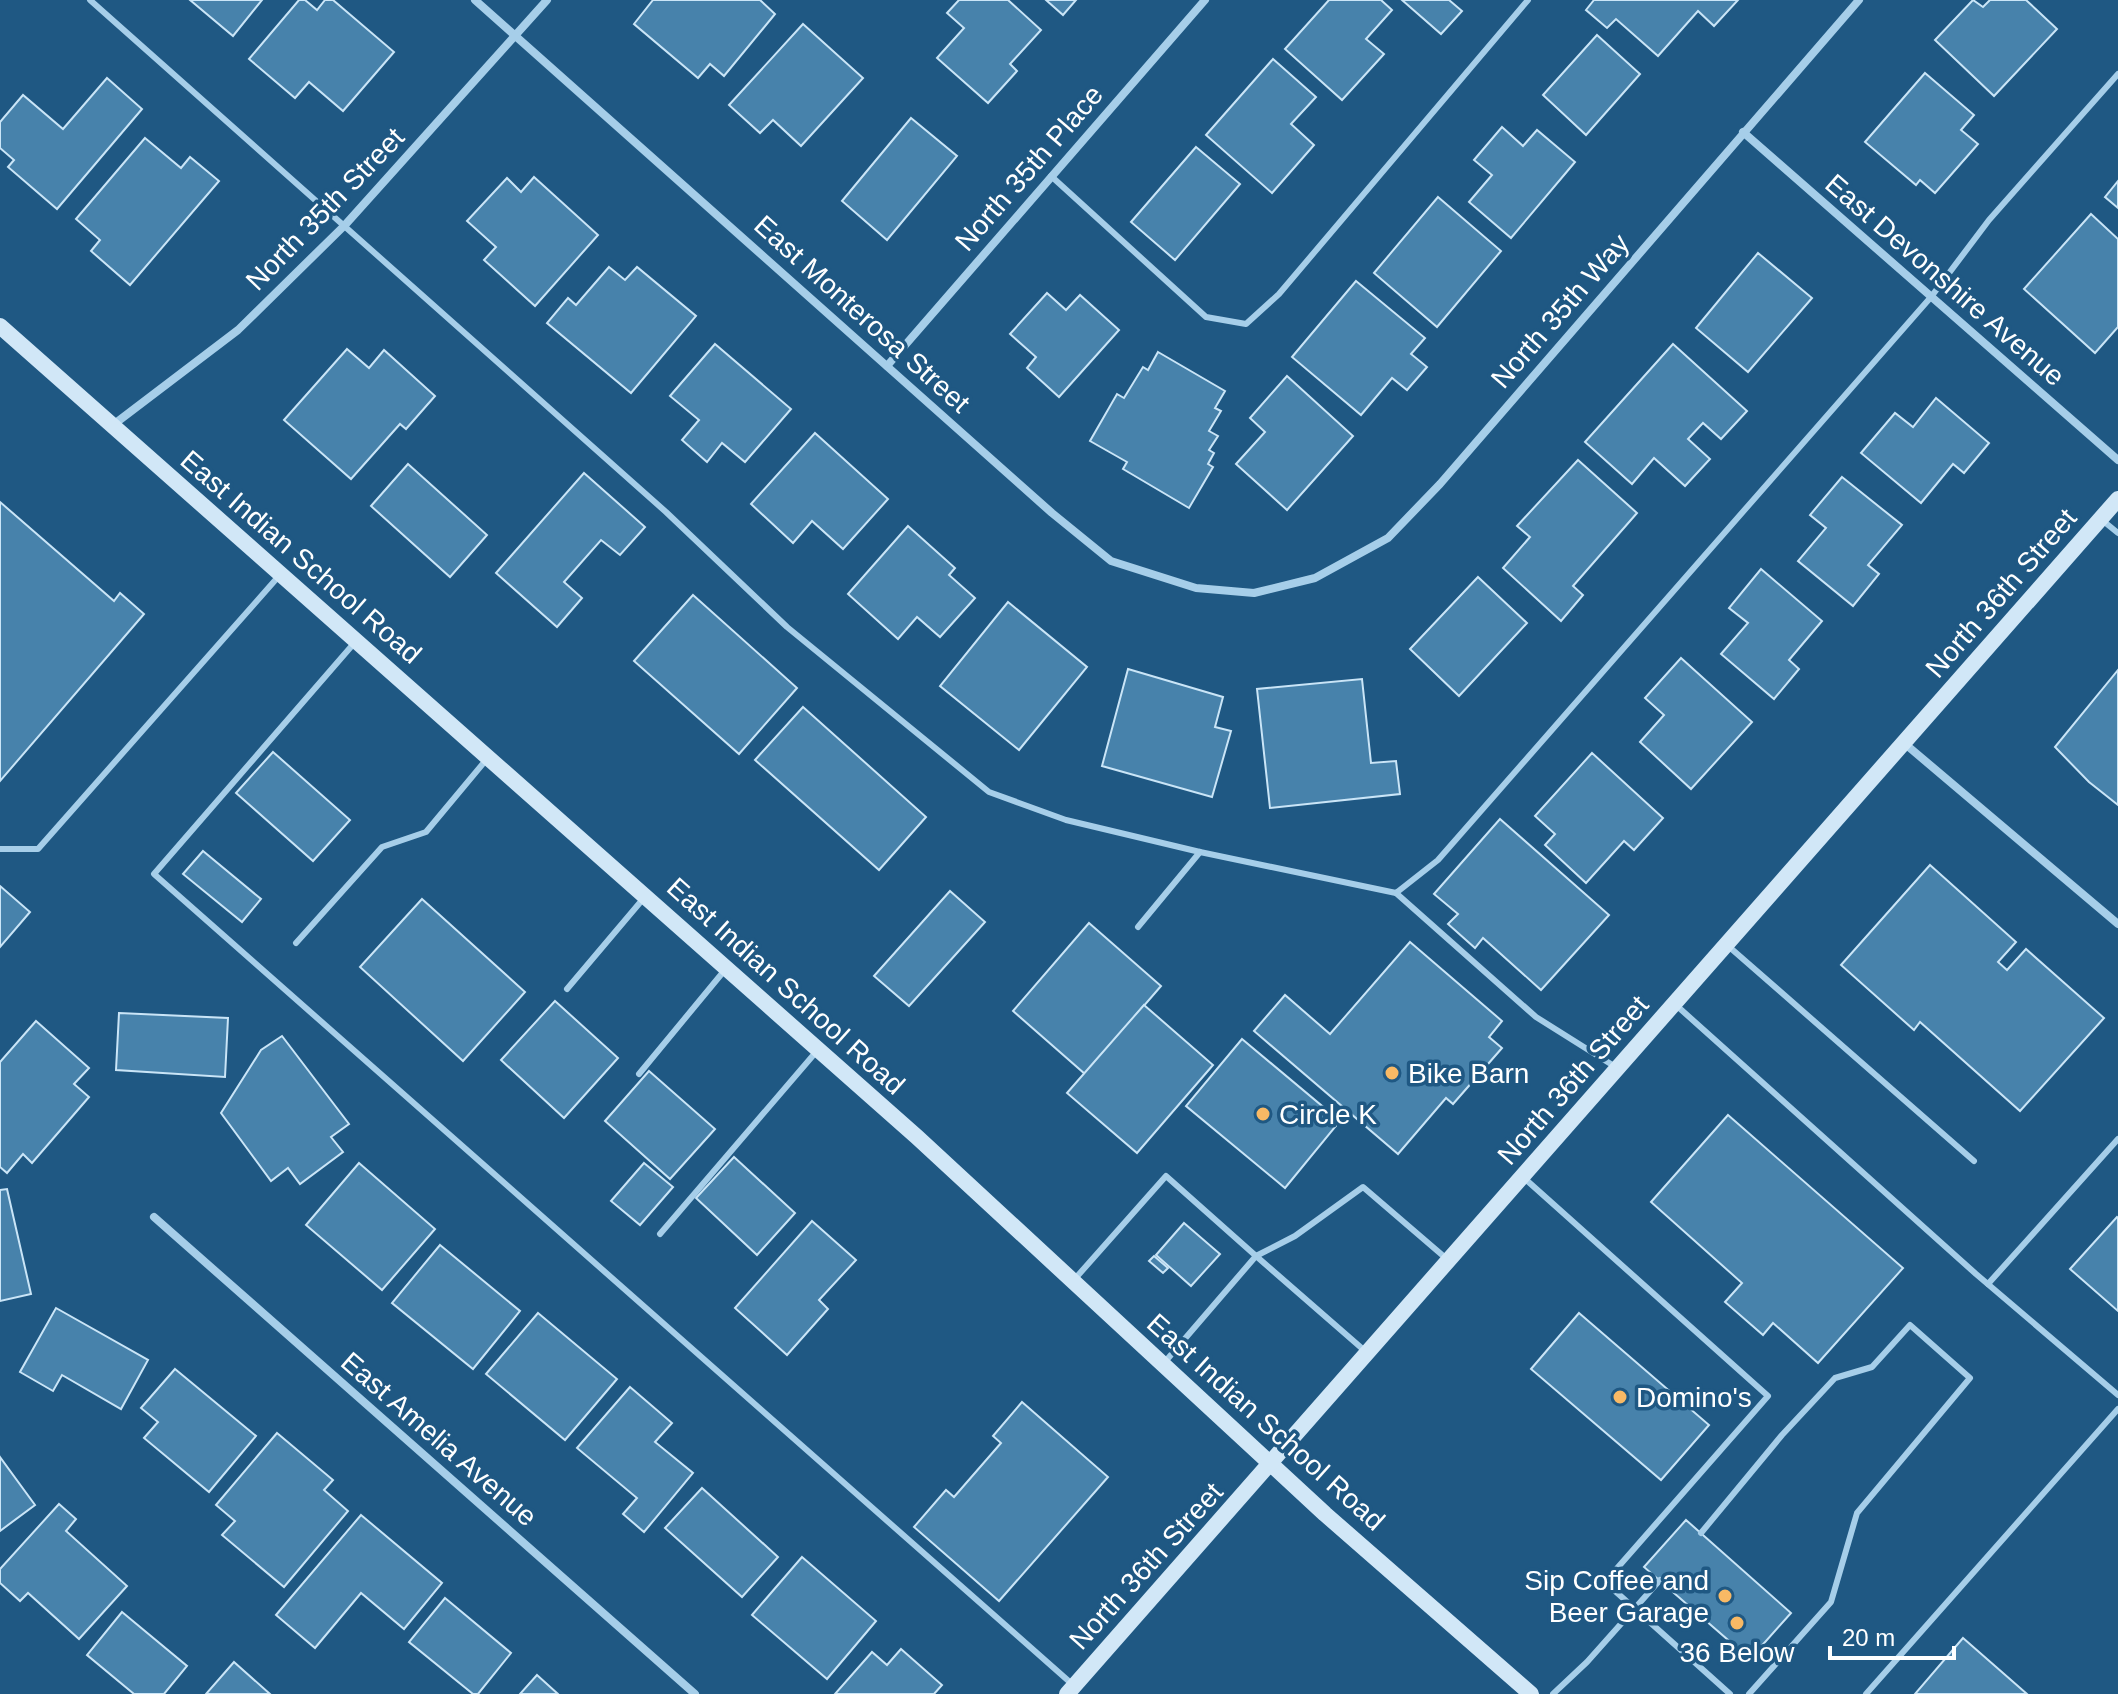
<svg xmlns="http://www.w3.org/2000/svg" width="2118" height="1694" font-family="Helvetica,sans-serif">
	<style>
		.building { fill: #4782ab; stroke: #cae5f7; stroke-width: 2 }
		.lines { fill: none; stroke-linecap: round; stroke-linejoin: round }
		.service { stroke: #a6cee9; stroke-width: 6 }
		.minor { stroke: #a6cee9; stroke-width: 8 }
		.secondary { stroke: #d1e7f7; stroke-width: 16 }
		.poi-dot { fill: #f8b965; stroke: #1f5883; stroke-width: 3 }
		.labels { text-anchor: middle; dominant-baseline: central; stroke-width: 7; stroke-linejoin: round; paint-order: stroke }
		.street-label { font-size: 28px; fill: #fff; stroke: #1f5883 }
		.poi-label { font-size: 28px; fill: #fff; stroke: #1f5883; text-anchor: start }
	</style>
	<rect width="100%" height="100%" fill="#1f5883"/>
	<g class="building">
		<path d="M190,0H262L233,36Z"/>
		<path d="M299,0H305L317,10L325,0H333L394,52L343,111L309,82L295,98L249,59Z"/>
		<path d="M653,0H760L775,14L724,76L710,64L698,78L634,24Z"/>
		<path d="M959,0H1008L1041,30L1010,64L1017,71L988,103L937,58L964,28L947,13Z"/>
		<path d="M1046,0H1076L1063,15Z"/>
		<path d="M1329,0H1381L1392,10L1366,39L1384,54L1342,100L1285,49Z"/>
		<path d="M1402,0H1449L1462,11L1441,34Z"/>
		<path d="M1594,0H1738L1714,26L1698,11L1658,56L1616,19L1607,28L1586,10Z"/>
		<path d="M1973,0L1983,7L1990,0H2026L2057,29L1994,96L1935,40Z"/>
		<path d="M803,24L863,78L801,146L773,120L760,133L729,105Z"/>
		<path d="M1597,35L1640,74L1586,135L1543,95Z"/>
		<path d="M1273,59L1316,97L1291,124L1314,145L1272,193L1206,135Z"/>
		<path d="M1925,73L1974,115L1961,130L1978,144L1935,193L1920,180L1916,185L1865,142Z"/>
		<path d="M107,78L142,109L57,209L8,167L14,160L0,148V122L23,95L63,129Z"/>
		<path d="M911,118L957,156L887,240L842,201Z"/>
		<path d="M1502,127L1523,146L1537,130L1575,162L1511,238L1469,202L1492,175L1474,160Z"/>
		<path d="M145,138L181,168L190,157L219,181L130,285L91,251L100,240L76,219Z"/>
		<path d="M1196,147L1240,184L1175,260L1131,222Z"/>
		<path d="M534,177L598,235L535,306L484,260L496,247L467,221L507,178L521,192Z"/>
		<path d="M2118,181V208L2105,197Z"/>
		<path d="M1438,197L1501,251L1437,327L1374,273Z"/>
		<path d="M2091,214L2118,239V327L2095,353L2024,289Z"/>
		<path d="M1758,253L1812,298L1748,372L1696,328Z"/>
		<path d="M609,267L625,280L637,267L696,316L631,393L547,323L568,298L576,305Z"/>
		<path d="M1356,281L1425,338L1411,354L1427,367L1407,390L1392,378L1361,415L1292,357Z"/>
		<path d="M1047,293L1066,310L1080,295L1119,330L1059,397L1027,368L1036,357L1010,334Z"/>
		<path d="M715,344L791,409L745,462L722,443L707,462L682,440L699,420L670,396Z"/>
		<path d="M1673,344L1747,411L1721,439L1703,423L1688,439L1710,459L1685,486L1654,458L1632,484L1585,442Z"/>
		<path d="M347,349L369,368L384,350L435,396L406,429L400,424L351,479L284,420Z"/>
		<path d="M1158,352L1225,391L1215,408L1221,411L1209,431L1218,436L1209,450L1214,453L1208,464L1213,467L1189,508L1123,469L1127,462L1090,441L1117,394L1124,398L1143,367L1148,370Z"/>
		<path d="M1287,376L1353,436L1287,510L1236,464L1265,432L1250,418Z"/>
		<path d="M1936,398L1989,443L1964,473L1953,464L1921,503L1861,453L1895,413L1913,427Z"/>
		<path d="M815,433L888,499L843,549L812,521L793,543L751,504Z"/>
		<path d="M1578,460L1637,513L1573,586L1583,595L1561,621L1503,568L1530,537L1517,526Z"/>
		<path d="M408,464L487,535L450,577L371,506Z"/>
		<path d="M584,473L645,527L620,555L601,540L564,582L582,598L557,627L496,573Z"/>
		<path d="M1842,477L1902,525L1868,565L1879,574L1853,606L1798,561L1826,528L1810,515Z"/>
		<path d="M0,502L114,601L120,593L144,614L0,781Z"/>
		<path d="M908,526L955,568L949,575L975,598L940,637L917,617L898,639L848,594Z"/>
		<path d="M1761,569L1822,621L1789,660L1799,669L1774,699L1721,654L1748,623L1729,608Z"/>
		<path d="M1478,577L1527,623L1459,696L1410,649Z"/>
		<path d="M693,595L797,688L739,754L634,661Z"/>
		<path d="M1008,602L1087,667L1019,750L940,686Z"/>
		<path d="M1681,658L1752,722L1691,789L1640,742L1664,715L1645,698Z"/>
		<path d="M1128,669L1223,697L1215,727L1231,731L1212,797L1102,766Z"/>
		<path d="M2118,670V805L2089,782L2055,747Z"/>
		<path d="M1362,679L1371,763L1396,761L1400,794L1270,808L1257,689Z"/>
		<path d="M803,707L926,817L879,870L755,760Z"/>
		<path d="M273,752L350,820L313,861L236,793Z"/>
		<path d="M1592,753L1663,818L1634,850L1624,841L1586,883L1545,845L1555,834L1535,816Z"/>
		<path d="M1500,819L1609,915L1541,990L1483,938L1475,948L1448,924L1458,914L1434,894Z"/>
		<path d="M203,851L261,899L242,922L183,874Z"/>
		<path d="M1930,865L2016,942L1998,962L2007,970L2026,949L2104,1018L2020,1111L1920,1022L1914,1030L1841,965Z"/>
		<path d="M0,886L30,912L0,947Z"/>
		<path d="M950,891L985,922L909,1006L874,976Z"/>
		<path d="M422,899L525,992L463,1061L360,967Z"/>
		<path d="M1089,923L1161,986L1085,1074L1013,1011Z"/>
		<path d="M1410,942L1502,1021L1489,1037L1502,1048L1453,1104L1446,1098L1398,1154L1254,1031L1285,995L1330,1034Z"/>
		<path d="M555,1001L618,1058L564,1118L501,1060Z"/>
		<path d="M1144,1005L1213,1065L1137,1153L1067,1093Z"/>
		<path d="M119,1013L228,1018L225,1077L116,1070Z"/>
		<path d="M36,1021L89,1068L74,1084L89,1097L32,1163L23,1154L7,1173L0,1167V1062Z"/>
		<path d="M282,1036L349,1124L331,1137L343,1152L300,1184L288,1168L271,1181L221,1113L261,1050Z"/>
		<path d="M1242,1039L1340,1121L1285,1188L1186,1106Z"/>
		<path d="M649,1071L715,1129L670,1179L605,1121Z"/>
		<path d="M1728,1115L1903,1268L1818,1363L1773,1323L1763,1335L1725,1302L1742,1283L1651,1202Z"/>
		<path d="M734,1157L795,1213L757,1255L696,1198Z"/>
		<path d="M359,1163L435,1229L382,1290L306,1225Z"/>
		<path d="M644,1163L673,1187L640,1225L611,1201Z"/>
		<path d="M7,1189L31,1294L0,1301V1190Z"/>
		<path d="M2117,1217L2118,1218V1311L2070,1269Z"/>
		<path d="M812,1221L856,1260L819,1300L828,1309L787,1355L735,1308Z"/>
		<path d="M1184,1223L1220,1254L1191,1286L1156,1255Z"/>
		<path d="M440,1245L520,1311L473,1369L392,1303Z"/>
		<path d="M1154,1256L1168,1268L1163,1273L1149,1261Z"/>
		<path d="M56,1308L148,1360L121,1409L62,1375L53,1391L20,1372Z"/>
		<path d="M538,1313L617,1379L565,1440L486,1374Z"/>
		<path d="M1579,1313L1709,1425L1661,1480L1531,1369Z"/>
		<path d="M175,1369L256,1436L209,1492L144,1438L158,1422L141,1408Z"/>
		<path d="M630,1387L672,1423L655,1442L693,1473L644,1532L623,1514L637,1498L577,1448Z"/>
		<path d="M1022,1402L1108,1477L999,1601L914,1527L946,1490L954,1497L1001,1443L993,1436Z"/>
		<path d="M277,1433L333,1480L324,1490L348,1511L284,1587L222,1535L235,1521L216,1505Z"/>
		<path d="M0,1457L35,1505L0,1531Z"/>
		<path d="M702,1488L778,1557L742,1597L665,1528Z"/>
		<path d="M59,1504L76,1519L66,1531L127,1586L79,1639L28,1593L20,1601L0,1583V1569Z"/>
		<path d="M361,1515L442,1583L404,1629L361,1593L315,1648L276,1615Z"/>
		<path d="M1686,1520L1791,1613L1750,1659L1644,1567Z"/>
		<path d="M802,1557L876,1621L827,1679L752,1615Z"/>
		<path d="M445,1598L511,1653L478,1694H473L409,1642Z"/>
		<path d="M122,1612L187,1666L164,1694H134L87,1655Z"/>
		<path d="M1963,1638L2027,1694H1915Z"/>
		<path d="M901,1649L942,1685L934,1694H835L872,1652L887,1665Z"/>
		<path d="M234,1662L270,1694H206Z"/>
		<path d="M537,1675L558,1694H520Z"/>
	</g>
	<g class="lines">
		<g class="service">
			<path d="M90,0L666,512L787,627L989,792L1066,820L1200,852L1396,893L1438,860L1931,297L1989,220L2118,74"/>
			<path d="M1051,176L1206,317L1246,324L1279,294L1528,0"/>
			<path d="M2102,520L2118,533"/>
			<path d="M356,641L154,874L1072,1684"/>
			<path d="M0,849H38L278,577"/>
			<path d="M1396,893L1536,1017L1614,1066"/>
			<path d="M1138,927L1200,852"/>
			<path d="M296,943L382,847L426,832L486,760"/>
			<path d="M1727,945L1974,1161"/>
			<path d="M567,989L643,899"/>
			<path d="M1677,1006L1976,1274L2118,1395"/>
			<path d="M639,1074L724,971"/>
			<path d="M1523,1177L1768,1396L1605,1582L1730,1694"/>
			<path d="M660,1234L816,1052"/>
			<path d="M1073,1281L1166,1176L1256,1256L1164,1363"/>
			<path d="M1988,1284L2118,1139"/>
			<path d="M1365,1351L1256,1256L1295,1236L1363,1187L1448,1260"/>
			<path d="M1701,1533L1782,1435L1835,1378L1872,1367L1910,1325L1970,1378L1857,1513L1831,1602L1749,1694"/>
			<path d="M1553,1694L1587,1662L1660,1580"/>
			<path d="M1866,1694L2118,1409"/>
		</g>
		<g class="minor">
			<path d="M475,0L1052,513L1111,561L1196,588L1254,593L1315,578L1388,538L1440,484L1859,0"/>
			<path d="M1743,132L2118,460"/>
			<path d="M887,366L1205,0"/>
			<path d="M113,425L238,330L345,225L547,0"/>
			<path d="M1904,743L2118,924"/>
			<path d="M154,1217L695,1694"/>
		</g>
		<g class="secondary">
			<path d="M0,326L917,1137L1325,1514L1531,1694"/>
			<path d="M1067,1694L2118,499"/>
		</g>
	</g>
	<g class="poi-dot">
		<circle cx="1392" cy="1073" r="8"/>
		<circle cx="1263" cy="1114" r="8"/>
		<circle cx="1620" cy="1397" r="8"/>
		<circle cx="1725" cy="1596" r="8"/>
		<circle cx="1737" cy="1623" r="8"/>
	</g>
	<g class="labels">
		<g class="street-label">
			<text transform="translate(1029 168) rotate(-49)">North 35th Place</text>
			<text transform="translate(325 209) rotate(-46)">North 35th Street</text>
			<text transform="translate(1945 280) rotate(41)">East Devonshire Avenue</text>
			<text transform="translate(1560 311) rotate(-49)">North 35th Way</text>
			<text transform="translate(862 314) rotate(42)">East Monterosa Street</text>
			<text transform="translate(301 557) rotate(41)">East Indian School Road</text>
			<text transform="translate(2001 593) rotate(-49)">North 36th Street</text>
			<text transform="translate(786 986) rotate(42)">East Indian School Road</text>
			<text transform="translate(1573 1080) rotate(-49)">North 36th Street</text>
			<text transform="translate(1266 1422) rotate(42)">East Indian School Road</text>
			<text transform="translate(439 1439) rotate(41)">East Amelia Avenue</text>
			<text transform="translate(1146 1566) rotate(-48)">North 36th Street</text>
		</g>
		<g class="poi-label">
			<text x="1408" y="1073">Bike Barn</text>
			<text x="1279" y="1114">Circle K</text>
			<text x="1636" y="1397">Domino's</text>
			<text x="1709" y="1580" text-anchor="end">Sip Coffee and<tspan x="1709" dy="32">Beer Garage</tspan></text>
			<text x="1737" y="1652" text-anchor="middle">36 Below</text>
		</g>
	</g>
	<path d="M1830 1646v12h124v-12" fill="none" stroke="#ffffff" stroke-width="4"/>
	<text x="1842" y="1646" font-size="24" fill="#ffffff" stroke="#1f5883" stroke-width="6" paint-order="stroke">20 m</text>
</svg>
